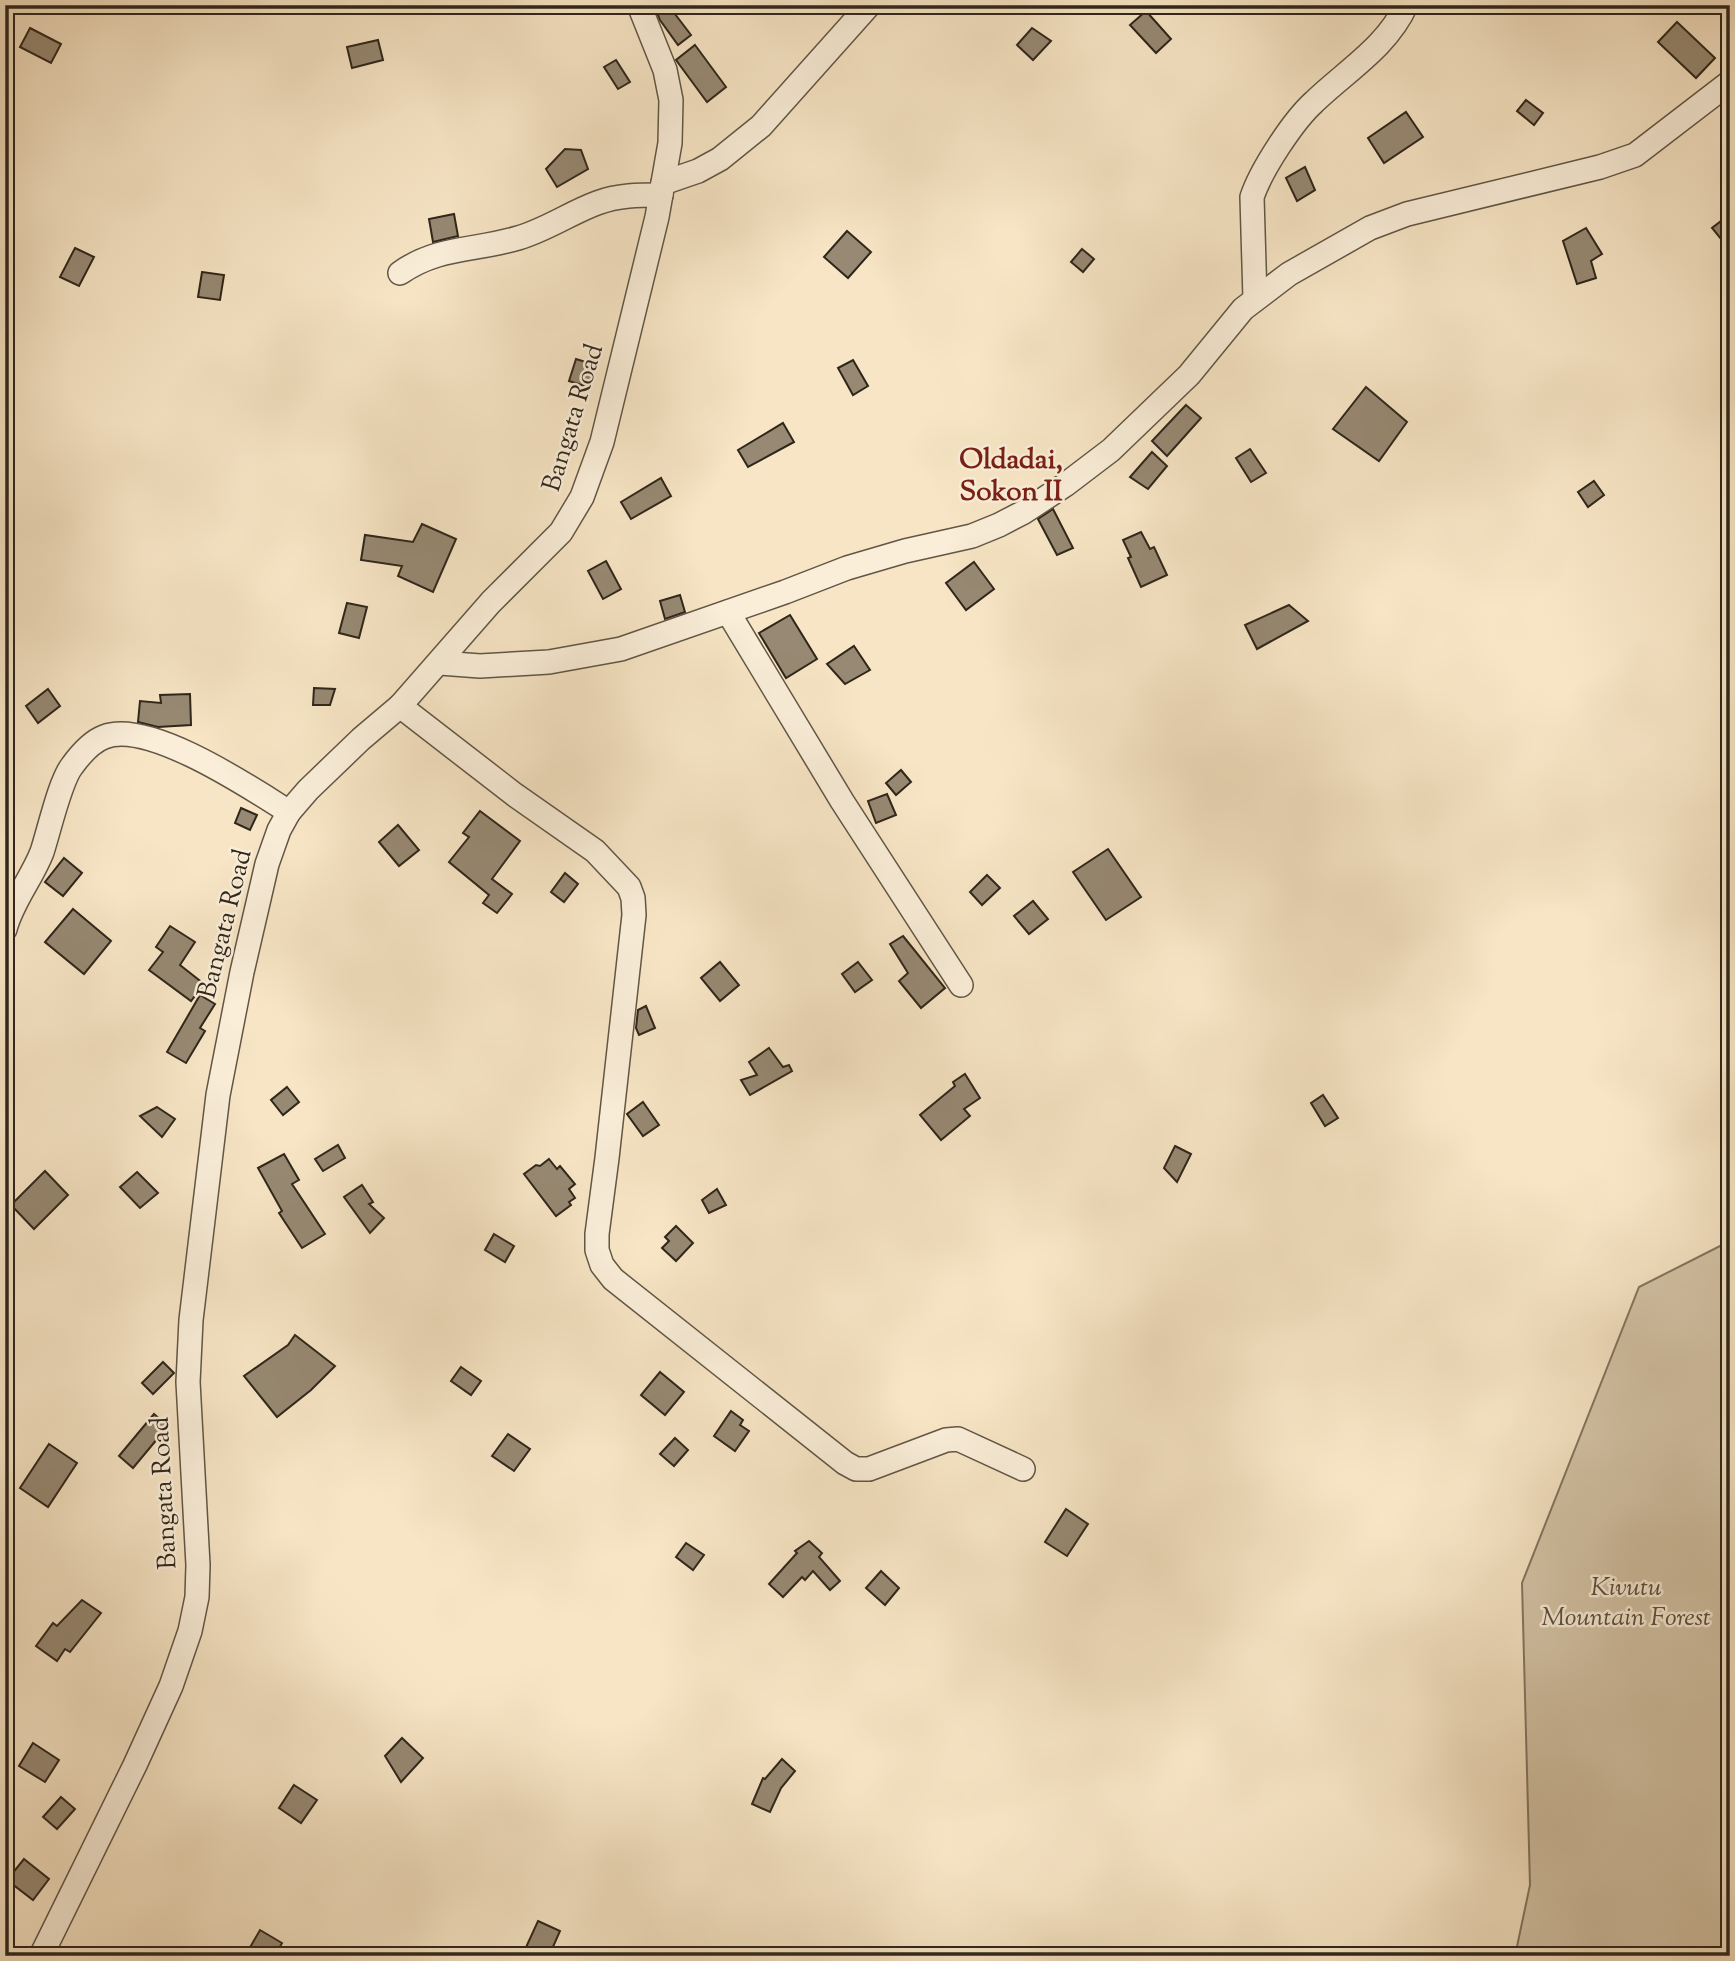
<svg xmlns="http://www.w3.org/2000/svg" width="1735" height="1961" font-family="'Sorts Mill Goudy',serif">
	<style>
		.green { fill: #d5c5a8; stroke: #827661; stroke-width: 2 }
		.building { fill: #978973; stroke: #2f261a; stroke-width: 2 }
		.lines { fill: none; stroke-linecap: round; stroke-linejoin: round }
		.street-casing { stroke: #615645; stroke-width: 26 }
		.street { stroke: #faeed9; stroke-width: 23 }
		.labels { text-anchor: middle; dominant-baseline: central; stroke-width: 5; stroke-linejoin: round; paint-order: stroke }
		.street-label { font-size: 26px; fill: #2f261a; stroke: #faeed9 }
		.park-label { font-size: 26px; font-style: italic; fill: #584e3e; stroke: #faeed9 }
		.neighbourhood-label { font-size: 28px; font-weight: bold; fill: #7a1f14; stroke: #faeed9 }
	</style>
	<rect width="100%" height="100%" fill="#f7e5c5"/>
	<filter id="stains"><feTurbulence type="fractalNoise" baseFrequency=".00286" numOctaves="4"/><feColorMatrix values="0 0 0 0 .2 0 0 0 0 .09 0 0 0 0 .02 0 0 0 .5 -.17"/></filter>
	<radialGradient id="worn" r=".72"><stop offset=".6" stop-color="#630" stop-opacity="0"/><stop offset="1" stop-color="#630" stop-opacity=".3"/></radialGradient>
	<path class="green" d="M1730,1241V1956H1515L1530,1885L1522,1583L1639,1287Z"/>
	<g class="building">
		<path d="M654,5H668L691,35L678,45L660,20Z"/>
		<path d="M1146,11L1171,39L1156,53L1130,25Z"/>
		<path d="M1677,22L1715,58L1696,78L1658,42Z"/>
		<path d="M30,28L61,44L51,63L20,47Z"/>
		<path d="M1032,28L1051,41L1033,60L1017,45Z"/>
		<path d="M378,40L383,60L352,68L347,47Z"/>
		<path d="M695,45L726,87L707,102L676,60Z"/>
		<path d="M616,60L630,82L618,89L604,67Z"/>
		<path d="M1526,100L1543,113L1534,125L1517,111Z"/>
		<path d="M1406,112L1423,137L1384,163L1368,138Z"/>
		<path d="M565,149L581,150L588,169L557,187L546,169Z"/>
		<path d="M1305,167L1315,190L1297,201L1286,178Z"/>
		<path d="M454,214L458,236L433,242L429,219Z"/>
		<path d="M1730,214V250L1712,228Z"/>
		<path d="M1586,228L1602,254L1591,261L1596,278L1577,284L1563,241Z"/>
		<path d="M847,231L871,252L848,278L824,257Z"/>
		<path d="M75,248L94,257L79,286L60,277Z"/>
		<path d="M1082,249L1094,259L1083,272L1071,262Z"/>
		<path d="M202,272L224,275L220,300L198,297Z"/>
		<path d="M576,359L595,365L588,387L569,381Z"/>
		<path d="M853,360L868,386L853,395L838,368Z"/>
		<path d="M1366,387L1407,422L1379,461L1333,429Z"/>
		<path d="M1186,405L1201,418L1167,456L1152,441Z"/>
		<path d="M783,423L794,442L748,467L738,450Z"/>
		<path d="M1250,449L1266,473L1251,482L1236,458Z"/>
		<path d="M1152,452L1167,466L1148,489L1130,477Z"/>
		<path d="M661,478L671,496L631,519L621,502Z"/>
		<path d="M1594,481L1604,495L1588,507L1578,492Z"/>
		<path d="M1053,509L1073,548L1057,555L1038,519Z"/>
		<path d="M422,524L456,539L433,592L398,576L402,566L361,560L365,535L413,542Z"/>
		<path d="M1141,532L1150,549L1154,547L1167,575L1141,587L1128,558L1131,557L1123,540Z"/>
		<path d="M606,561L621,589L603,599L588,571Z"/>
		<path d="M974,562L994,589L966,610L946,583Z"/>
		<path d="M680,595L685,612L665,619L660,601Z"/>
		<path d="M347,603L367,607L359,638L339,633Z"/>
		<path d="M1289,605L1308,621L1257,649L1245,625Z"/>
		<path d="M790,615L817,659L786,678L759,633Z"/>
		<path d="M854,646L870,670L845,684L827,664Z"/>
		<path d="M314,688L335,689L330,705H313Z"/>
		<path d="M48,689L60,706L38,723L26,706Z"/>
		<path d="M190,694L191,725L158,727L138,722L140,701L161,703L160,695Z"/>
		<path d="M901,770L911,782L896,795L886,783Z"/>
		<path d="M887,794L896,815L876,823L868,801Z"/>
		<path d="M241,808L257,815L250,830L235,823Z"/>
		<path d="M480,811L520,841L492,879L512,894L497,913L483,903L489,895L449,862L469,837L463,833Z"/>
		<path d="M398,825L419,850L399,866L379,842Z"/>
		<path d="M1108,849L1141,897L1106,920L1073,872Z"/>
		<path d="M64,858L82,873L63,896L45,882Z"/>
		<path d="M565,873L578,884L564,902L551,892Z"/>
		<path d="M987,875L1000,888L982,905L970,892Z"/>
		<path d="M1033,901L1048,919L1029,934L1014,916Z"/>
		<path d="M73,909L111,941L84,974L45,942Z"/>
		<path d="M170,926L195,942L180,965L204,984L191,1001L149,970L163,952L156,947Z"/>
		<path d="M903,936L945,988L921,1008L899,981L908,973L890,944Z"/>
		<path d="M720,962L739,985L720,1001L701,978Z"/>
		<path d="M858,962L872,980L855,992L842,974Z"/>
		<path d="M200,995L215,1004L200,1028L205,1031L186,1063L167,1052Z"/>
		<path d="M646,1006L655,1028L639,1035L636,1028L638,1010Z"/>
		<path d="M769,1048L783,1067L789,1065L792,1071L750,1095L741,1080L757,1075L749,1062Z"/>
		<path d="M965,1074L980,1098L964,1109L970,1116L941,1140L920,1115L955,1086L953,1082Z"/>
		<path d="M287,1087L299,1102L283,1115L271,1100Z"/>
		<path d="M1323,1095L1338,1118L1325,1126L1311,1103Z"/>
		<path d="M643,1102L659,1125L643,1136L627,1114Z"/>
		<path d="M157,1107L175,1119L162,1137L140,1116Z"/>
		<path d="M338,1145L345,1158L323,1171L315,1159Z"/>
		<path d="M1175,1146L1191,1154L1177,1182L1164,1168Z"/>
		<path d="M284,1154L299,1180L292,1184L325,1234L302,1248L279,1213L282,1211L258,1168Z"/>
		<path d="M549,1159L557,1169L560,1166L575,1184L569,1189L575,1198L569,1202L571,1205L556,1216L524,1174L536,1165L540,1166Z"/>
		<path d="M45,1171L68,1195L34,1229L11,1205Z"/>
		<path d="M137,1172L158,1193L140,1208L120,1187Z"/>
		<path d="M362,1185L373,1202L369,1204L384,1218L370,1233L344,1197Z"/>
		<path d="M717,1189L726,1205L709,1213L702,1200Z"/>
		<path d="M676,1226L693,1243L676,1261L662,1248L669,1241L665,1237Z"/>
		<path d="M494,1234L514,1246L505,1262L485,1250Z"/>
		<path d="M295,1335L335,1366L311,1390L277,1417L244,1376L288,1345Z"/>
		<path d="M163,1362L174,1373L153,1394L142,1383Z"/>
		<path d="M461,1367L481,1381L471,1395L451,1381Z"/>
		<path d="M660,1372L684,1392L665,1415L641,1395Z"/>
		<path d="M731,1411L743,1420L740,1425L749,1431L735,1451L714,1436Z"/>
		<path d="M154,1414L168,1426L133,1468L119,1456Z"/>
		<path d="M508,1434L530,1449L514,1471L492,1456Z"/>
		<path d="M675,1438L688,1450L674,1466L660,1454Z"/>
		<path d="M49,1444L77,1463L48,1507L20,1488Z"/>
		<path d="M1066,1509L1088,1524L1067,1556L1045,1542Z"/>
		<path d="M809,1541L822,1553L819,1557L840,1581L830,1590L813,1571L805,1580L802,1577L783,1597L769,1584L797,1553L795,1551Z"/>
		<path d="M686,1543L704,1555L693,1570L676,1557Z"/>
		<path d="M881,1571L899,1588L885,1605L866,1588Z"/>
		<path d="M82,1600L101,1613L70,1652L65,1649L57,1661L36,1646L53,1623L57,1626Z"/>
		<path d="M402,1738L423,1758L401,1782L385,1756Z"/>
		<path d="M33,1743L59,1760L45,1782L19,1766Z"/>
		<path d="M782,1759L795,1771L781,1788L770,1812L752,1804L763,1778L765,1779Z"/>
		<path d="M294,1785L317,1800L301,1823L279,1808Z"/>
		<path d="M61,1797L75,1809L57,1829L43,1817Z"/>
		<path d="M24,1859L49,1879L33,1900L7,1880Z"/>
		<path d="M538,1921L560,1931L549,1956H522Z"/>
		<path d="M260,1930L282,1943L275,1956H245Z"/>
	</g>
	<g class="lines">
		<g class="street-casing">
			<g id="street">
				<path d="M663,183L698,171L720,159L761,126L869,5"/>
				<path d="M400,273C438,246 476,251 518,238C546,230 570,213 597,203C618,195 639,195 661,195"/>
				<path d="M1255,299L1252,197C1261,170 1293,121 1314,102C1346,71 1387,47 1406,5"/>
				<path d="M728,612L842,801L961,985"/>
				<path d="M440,663L480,666L549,662L621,649L785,592L847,568L905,551L972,536L999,525L1024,512L1065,485L1111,450L1189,375L1243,309L1289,274L1370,228L1407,214L1600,167L1635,155L1730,82"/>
				<path d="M400,706L515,795L595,851L629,887L633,898L634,915L607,1158L597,1234V1250L602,1265L613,1279L845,1463L856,1469H869L946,1440L958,1439L1023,1469"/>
				<path d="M5,929C12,902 32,878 42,852C49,831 60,781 72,766C80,755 91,742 104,737C148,719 251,788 289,812"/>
				<path d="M41,1956L135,1765L171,1686L190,1631L197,1597L198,1565L188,1382L191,1320L218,1095L242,972L267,864L279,830L289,812L308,790L361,739L400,706L491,602L561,532L582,497L602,442L657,217L670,143L671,100L665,70L639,5"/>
			</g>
		</g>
		<use href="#street" class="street"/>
	</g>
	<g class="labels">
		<g class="street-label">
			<text transform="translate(574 418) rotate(-73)">Bangata Road</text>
			<text transform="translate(226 924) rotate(-76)">Bangata Road</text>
			<text transform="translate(165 1493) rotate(-93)">Bangata Road</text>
		</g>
		<g class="park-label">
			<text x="1626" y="1588">Kivutu<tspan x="1626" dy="30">Mountain Forest</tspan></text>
		</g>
		<g class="neighbourhood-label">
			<text x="1011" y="461">Oldadai,<tspan x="1011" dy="32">Sokon II</tspan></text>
		</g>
	</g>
	<rect width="1735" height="1961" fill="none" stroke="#f7e5c5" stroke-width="28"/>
	<rect x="7" y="7" width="1721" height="1947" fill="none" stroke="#2f261a" stroke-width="3.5"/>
	<rect x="14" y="14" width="1707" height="1933" fill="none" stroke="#2f261a" stroke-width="2"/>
	<rect width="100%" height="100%" filter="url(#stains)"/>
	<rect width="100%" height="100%" fill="url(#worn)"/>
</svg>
